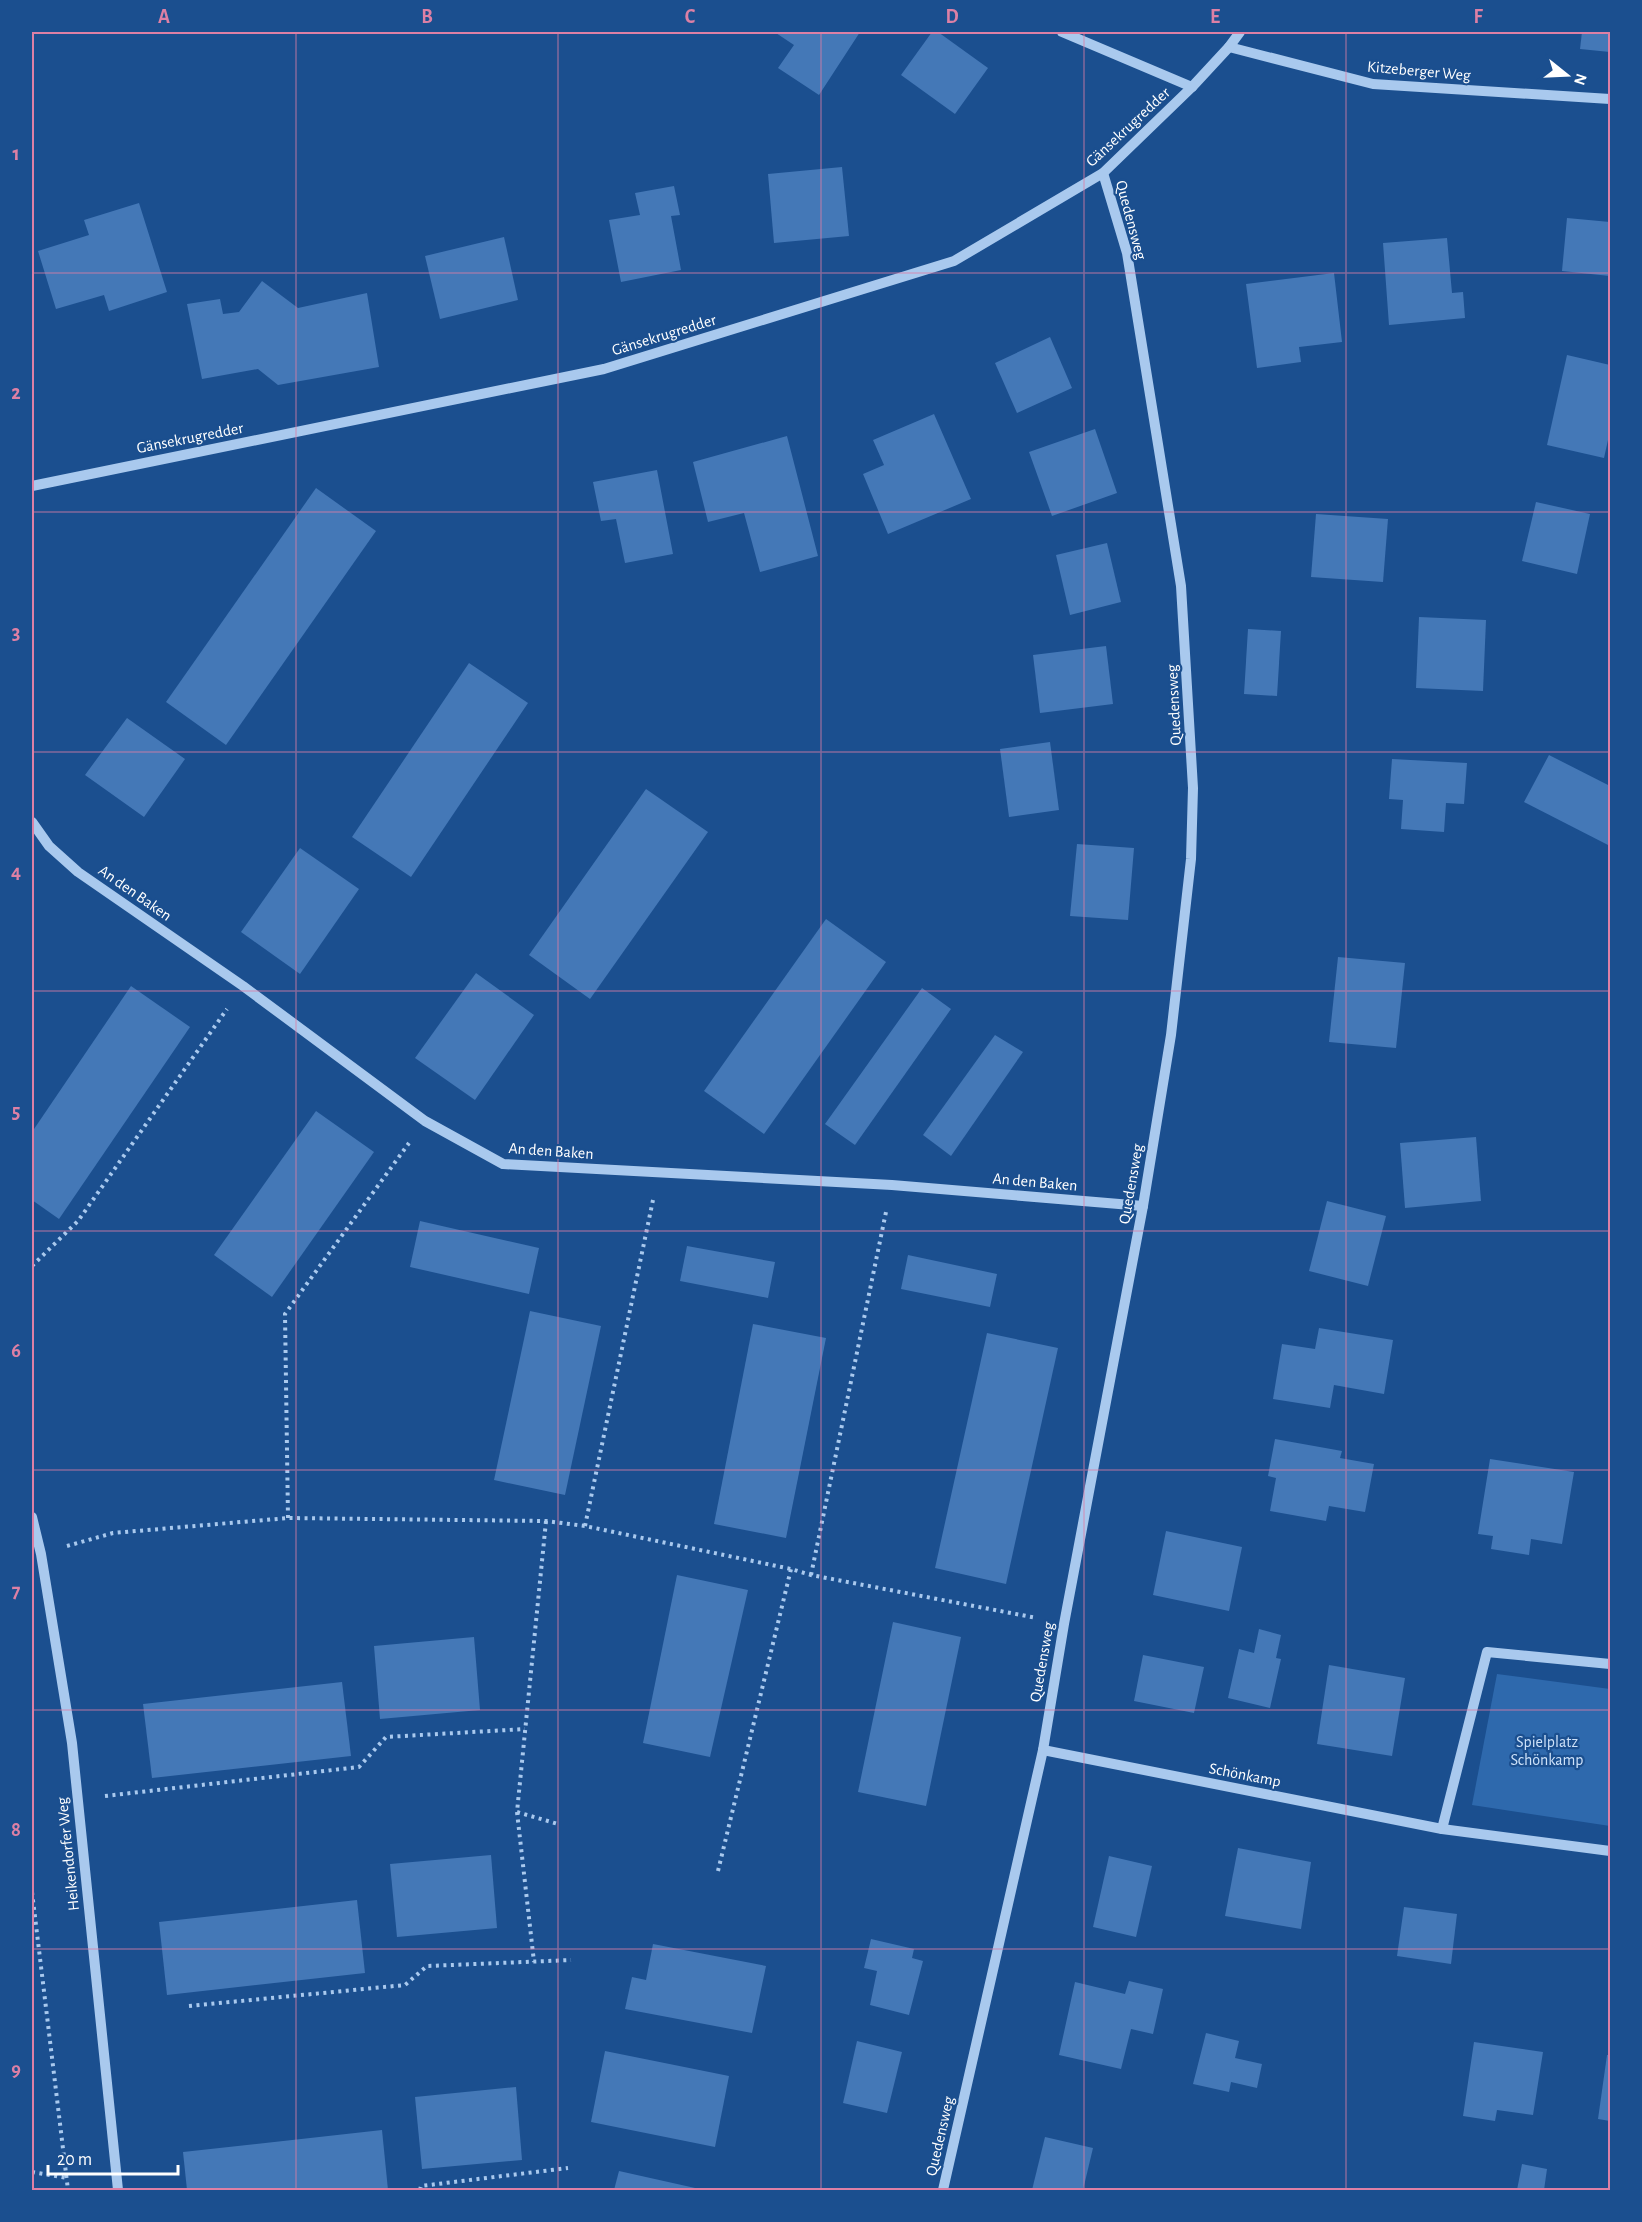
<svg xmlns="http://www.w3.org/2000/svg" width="1642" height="2222" font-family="'Alegreya Sans',sans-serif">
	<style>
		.green { fill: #2e69ad }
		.building { fill: #4478b7 }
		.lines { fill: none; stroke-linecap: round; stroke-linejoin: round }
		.path { stroke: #a9c9ee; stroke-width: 4; stroke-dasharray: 3 4.5; stroke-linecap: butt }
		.minor { stroke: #a9c9ee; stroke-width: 10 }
		.grid { fill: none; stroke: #dd80a5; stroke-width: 1.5; stroke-opacity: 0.55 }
		.labels { text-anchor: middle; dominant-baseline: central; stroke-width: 4.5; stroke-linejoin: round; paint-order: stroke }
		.street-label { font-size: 16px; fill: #fff; stroke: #1b4f8f }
		.park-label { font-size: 16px; fill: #cfe3fa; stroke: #1b4f8f }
		.neatline { fill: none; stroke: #dd80a5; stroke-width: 2 }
		.grid-label { font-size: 20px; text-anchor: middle; font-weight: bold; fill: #dd80a5 }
	</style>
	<rect width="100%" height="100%" fill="#1b4f8f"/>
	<path class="green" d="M1497,1674L1610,1689V1826L1472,1805Z"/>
	<g class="building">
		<path d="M777,32H860L819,95L778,68L794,45L776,33Z"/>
		<path d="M932,32H938L988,68L955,114L901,75Z"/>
		<path d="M1582,32H1610V52L1580,49Z"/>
		<path d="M842,167L849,236L774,243L768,174Z"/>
		<path d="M674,186L680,215L671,216L681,270L621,282L609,220L640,215L635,193Z"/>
		<path d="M139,203L167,292L109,311L104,295L56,309L38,251L89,235L84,220Z"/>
		<path d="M1567,218L1610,222V276L1562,271Z"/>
		<path d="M504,237L518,300L440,319L425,256Z"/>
		<path d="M1447,238L1452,293L1463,292L1465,318L1389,325L1383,243Z"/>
		<path d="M1334,273L1342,342L1299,347L1301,362L1257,368L1246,284Z"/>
		<path d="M262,281L298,308L367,293L379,367L278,385L258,369L202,379L187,304L220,299L223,314L239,312Z"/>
		<path d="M1050,337L1072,388L1017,413L995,363Z"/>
		<path d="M1567,355L1610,365V431L1604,458L1547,445Z"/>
		<path d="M934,414L971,499L888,534L863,474L884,465L873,440Z"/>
		<path d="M1095,429L1117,493L1052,516L1029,452Z"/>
		<path d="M787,436L818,556L760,572L744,513L708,522L693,462Z"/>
		<path d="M657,470L673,554L625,563L616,519L601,521L593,482Z"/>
		<path d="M316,488L376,531L226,745L166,702Z"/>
		<path d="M1536,502L1590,514L1577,574L1522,561Z"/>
		<path d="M1316,514L1388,519L1383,582L1311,577Z"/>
		<path d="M1107,543L1121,602L1070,615L1056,555Z"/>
		<path d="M1419,617L1486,620L1483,691L1416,688Z"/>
		<path d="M1248,629L1281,631L1277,696L1244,694Z"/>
		<path d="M1106,646L1113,704L1040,713L1033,655Z"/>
		<path d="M469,663L528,703L411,877L352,837Z"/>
		<path d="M127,718L185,759L144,817L85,775Z"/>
		<path d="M1050,742L1059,810L1009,817L1000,749Z"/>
		<path d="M1549,755L1610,786V846L1524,802Z"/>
		<path d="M1392,759L1467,763L1464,804L1446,803L1444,832L1401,829L1403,800L1389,799Z"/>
		<path d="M646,789L708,832L590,999L529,955Z"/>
		<path d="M1077,844L1134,848L1128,920L1070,916Z"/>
		<path d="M300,848L359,889L300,974L241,932Z"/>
		<path d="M826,919L886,962L764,1134L704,1091Z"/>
		<path d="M1338,957L1405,963L1396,1048L1329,1042Z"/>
		<path d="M476,973L534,1015L475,1100L415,1058Z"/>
		<path d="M131,986L190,1027L59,1219L32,1200V1132Z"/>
		<path d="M922,988L951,1009L855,1145L825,1124Z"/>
		<path d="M995,1035L1023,1052L951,1156L923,1135Z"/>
		<path d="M316,1111L374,1152L272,1297L214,1255Z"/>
		<path d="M1476,1137L1481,1201L1405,1208L1400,1143Z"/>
		<path d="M1327,1201L1386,1216L1368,1286L1309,1271Z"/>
		<path d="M420,1221L539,1248L529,1294L410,1267Z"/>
		<path d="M687,1246L775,1262L768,1298L680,1281Z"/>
		<path d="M908,1255L997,1274L990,1307L901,1289Z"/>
		<path d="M530,1311L601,1326L565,1495L494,1480Z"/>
		<path d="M753,1324L826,1338L786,1538L714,1524Z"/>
		<path d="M1319,1328L1393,1340L1384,1394L1334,1385L1330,1408L1273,1399L1282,1344L1315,1349Z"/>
		<path d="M987,1333L1058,1348L1006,1584L935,1568Z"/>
		<path d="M1275,1439L1342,1451L1340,1458L1374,1464L1365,1512L1329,1506L1326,1521L1270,1511L1276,1478L1268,1476Z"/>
		<path d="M1490,1459L1574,1472L1562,1544L1531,1539L1529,1555L1491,1549L1493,1536L1478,1534Z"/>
		<path d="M1166,1531L1242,1547L1229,1611L1153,1595Z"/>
		<path d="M677,1575L748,1590L710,1757L643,1743Z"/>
		<path d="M893,1622L961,1637L926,1806L858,1792Z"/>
		<path d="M1259,1629L1281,1635L1276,1658L1281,1659L1270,1708L1228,1698L1239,1649L1254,1653Z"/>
		<path d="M474,1637L480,1710L380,1719L374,1646Z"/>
		<path d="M1143,1655L1204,1667L1194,1713L1134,1701Z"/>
		<path d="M1329,1665L1405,1678L1392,1756L1317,1744Z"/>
		<path d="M342,1682L351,1756L152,1778L143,1704Z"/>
		<path d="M1238,1848L1311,1862L1301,1929L1225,1916Z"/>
		<path d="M491,1855L497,1928L397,1937L390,1864Z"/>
		<path d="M1109,1856L1152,1866L1136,1937L1093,1927Z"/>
		<path d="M357,1900L365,1973L167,1995L159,1922Z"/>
		<path d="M1404,1907L1457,1914L1451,1964L1397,1956Z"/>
		<path d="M871,1939L914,1949L912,1958L923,1961L909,2015L870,2005L877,1971L864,1968Z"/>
		<path d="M653,1944L766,1966L752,2033L625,2009L632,1977L646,1980Z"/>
		<path d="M1129,1981L1163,1989L1153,2034L1131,2029L1121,2069L1059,2055L1075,1982L1125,1994Z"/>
		<path d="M1206,2033L1239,2041L1235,2058L1262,2064L1257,2088L1231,2082L1229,2092L1193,2084Z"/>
		<path d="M857,2041L902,2052L887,2113L843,2103Z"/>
		<path d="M1474,2042L1543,2052L1533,2115L1497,2110L1495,2121L1463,2116Z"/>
		<path d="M605,2051L729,2076L715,2147L591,2122Z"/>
		<path d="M1607,2055H1610V2121L1598,2119Z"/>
		<path d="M516,2087L522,2160L422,2169L415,2097Z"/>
		<path d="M382,2130L388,2190H187L183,2152Z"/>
		<path d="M1045,2137L1093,2148L1083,2190H1032Z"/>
		<path d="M1522,2164L1547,2169L1544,2190H1517Z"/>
		<path d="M619,2171L704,2190H614Z"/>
	</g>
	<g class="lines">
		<g class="path">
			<path d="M32,1266L78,1221L227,1009"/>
			<path d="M288,1518L285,1314L409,1143"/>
			<path d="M546,1521L517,1812L558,1824"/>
			<path d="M585,1526L653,1200"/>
			<path d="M67,1546L113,1533L288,1518L546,1521L585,1526L791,1569L811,1575L1037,1618"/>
			<path d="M811,1575L886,1212"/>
			<path d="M105,1796L359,1767L386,1737L525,1729"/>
			<path d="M517,1812L534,1962"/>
			<path d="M718,1871L791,1569"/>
			<path d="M32,1892L68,2190"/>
			<path d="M189,2006L405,1985L427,1966L571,1960"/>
			<path d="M32,2172L67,2178"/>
			<path d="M420,2190L421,2186L568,2168"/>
		</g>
		<g class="minor">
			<path d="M1062,32L1192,87"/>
			<path d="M1229,47L1373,84L1610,99"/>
			<path d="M32,486L604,369L954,261L1103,173L1192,87L1229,47L1240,32"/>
			<path d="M32,822L49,846L78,872L243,986L425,1121L503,1164L892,1185L1143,1206"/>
			<path d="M32,1517L41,1554L72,1743L118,2190"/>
			<path d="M1043,1750L1442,1829L1610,1851"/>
			<path d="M1442,1829L1487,1652L1610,1664"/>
			<path d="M943,2190L1043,1750L1064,1624L1143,1206L1171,1035L1191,859L1193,788L1181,586L1127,253L1103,173"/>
		</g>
	</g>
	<path class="grid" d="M296,32V2190M558,32V2190M821,32V2190M1084,32V2190M1346,32V2190M32,273H1610M32,512H1610M32,752H1610M32,991H1610M32,1231H1610M32,1470H1610M32,1710H1610M32,1949H1610"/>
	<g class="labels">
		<g class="street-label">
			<text transform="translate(1419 71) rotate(5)">Kitzeberger Weg</text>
			<text transform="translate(1128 127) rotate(-43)">Gänsekrugredder</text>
			<text transform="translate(1131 220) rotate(75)">Quedensweg</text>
			<text transform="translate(664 335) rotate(-17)">Gänsekrugredder</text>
			<text transform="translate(190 438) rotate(-11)">Gänsekrugredder</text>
			<text transform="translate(1174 705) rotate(-93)">Quedensweg</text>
			<text transform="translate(135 893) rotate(35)">An den Baken</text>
			<text transform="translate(551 1151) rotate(4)">An den Baken</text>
			<text transform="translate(1035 1182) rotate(5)">An den Baken</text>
			<text transform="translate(1131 1184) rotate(-80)">Quedensweg</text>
			<text transform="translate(1042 1662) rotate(-80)">Quedensweg</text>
			<text transform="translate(1245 1775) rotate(11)">Schönkamp</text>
			<text transform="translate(68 1854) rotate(-96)">Heikendorfer Weg</text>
			<text transform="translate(940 2136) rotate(-77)">Quedensweg</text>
		</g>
		<g class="park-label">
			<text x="1547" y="1742">Spielplatz<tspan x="1547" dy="18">Schönkamp</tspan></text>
		</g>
	</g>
	<rect width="1642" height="2222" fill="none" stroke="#1b4f8f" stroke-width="66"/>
	<g transform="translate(1567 75) rotate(108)" stroke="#1b4f8f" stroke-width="4.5" paint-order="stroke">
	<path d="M0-4.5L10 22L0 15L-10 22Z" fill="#ffffff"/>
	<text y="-9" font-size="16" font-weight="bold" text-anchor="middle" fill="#ffffff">N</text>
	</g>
	<path d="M48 2165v9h130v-9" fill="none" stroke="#ffffff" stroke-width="3"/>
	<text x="57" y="2165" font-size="18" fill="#ffffff" stroke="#1b4f8f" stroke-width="4.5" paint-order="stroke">20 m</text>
	<rect x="33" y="33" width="1576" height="2156" class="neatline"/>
	<g class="grid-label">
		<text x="164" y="23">A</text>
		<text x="427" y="23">B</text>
		<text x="690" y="23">C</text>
		<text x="952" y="23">D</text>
		<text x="1215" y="23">E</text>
		<text x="1478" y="23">F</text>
		<text x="16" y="160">1</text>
		<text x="16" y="399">2</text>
		<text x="16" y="639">3</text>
		<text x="16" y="878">4</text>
		<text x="16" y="1118">5</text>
		<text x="16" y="1357">6</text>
		<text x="16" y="1597">7</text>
		<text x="16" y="1836">8</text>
		<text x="16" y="2076">9</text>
	</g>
</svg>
